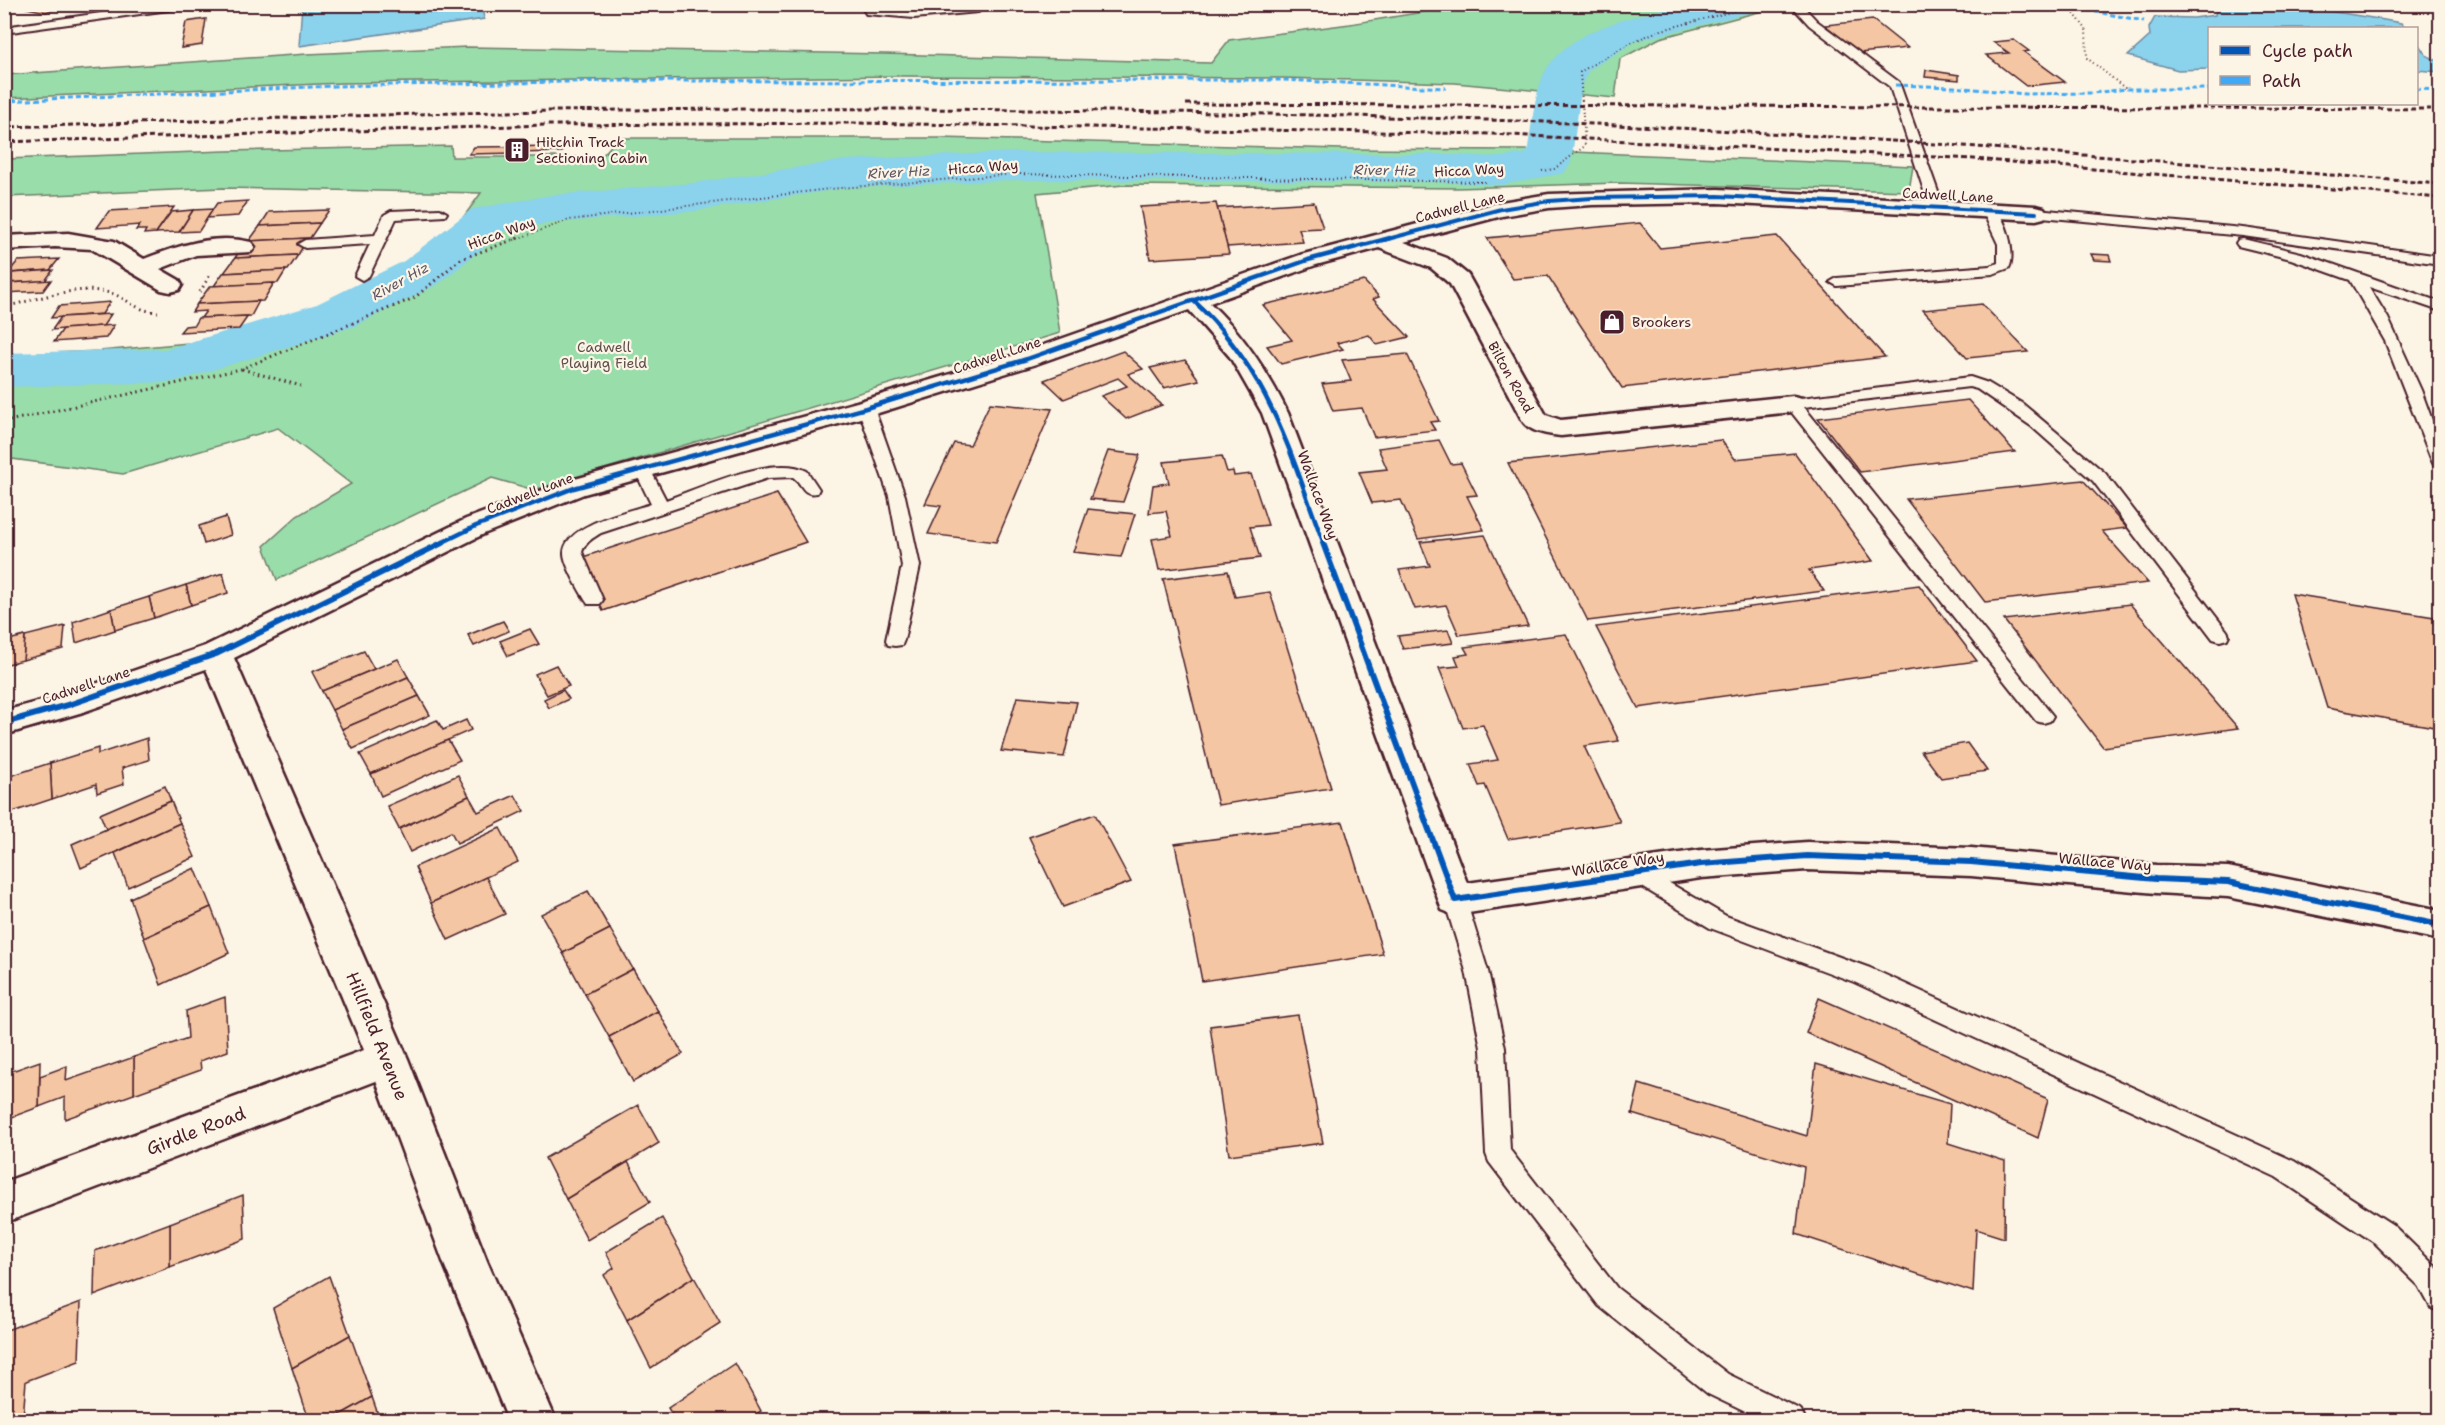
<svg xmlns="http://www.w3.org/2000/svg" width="2445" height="1425" font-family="'Shantell Sans',sans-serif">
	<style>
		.green { fill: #98ddaa; stroke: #717e6a; stroke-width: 1.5 }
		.water { fill: #8bd2ec; stroke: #718a9f; stroke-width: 1.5 }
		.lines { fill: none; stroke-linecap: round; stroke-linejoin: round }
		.river { fill: #8bd2ec; fill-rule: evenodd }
		.building { fill: #f4c6a3; stroke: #4a1f2b; stroke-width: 1.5 }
		.service-casing { stroke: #4a1f2b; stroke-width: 4 }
		.minor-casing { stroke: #4a1f2b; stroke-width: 5 }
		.path-far1 { stroke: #4a1f2b; stroke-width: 2; stroke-dasharray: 1 3; stroke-linecap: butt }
		.path { stroke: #4a1f2b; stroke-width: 3; stroke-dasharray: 1.5 4; stroke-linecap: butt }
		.service { fill: #fcf5e5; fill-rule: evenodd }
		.minor { fill: #fcf5e5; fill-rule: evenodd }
		.rail { stroke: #4a1f2b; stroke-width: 3; stroke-dasharray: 5 3; stroke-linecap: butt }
		.quiet { stroke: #3fa9f5; stroke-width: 3; stroke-dasharray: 5 3; stroke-linecap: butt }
		.cycleway-far2-casing { stroke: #fcf5e5; stroke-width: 6 }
		.cycleway-far1-casing { stroke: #fcf5e5; stroke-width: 8 }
		.cycleway-casing { stroke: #fcf5e5; stroke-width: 10 }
		.cycleway-far2 { stroke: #0057b8; stroke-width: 4 }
		.cycleway-far1 { stroke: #0057b8; stroke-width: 4.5 }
		.cycleway { stroke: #0057b8; stroke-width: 6 }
		.labels { text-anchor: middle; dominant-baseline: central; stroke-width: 4.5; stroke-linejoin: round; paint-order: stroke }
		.far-poi-label { font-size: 14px; fill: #4a1f2b; stroke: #fcf5e5; text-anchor: start }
		.far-street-label { font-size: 14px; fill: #4a1f2b; stroke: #fcf5e5 }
		.far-water-label { font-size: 14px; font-style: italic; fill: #5e5565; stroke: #fcf5e5 }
		.far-park-label { font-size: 14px; fill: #5e4e4b; stroke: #fcf5e5 }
		.street-label { font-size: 15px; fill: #4a1f2b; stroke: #fcf5e5 }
		.near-street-label { font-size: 18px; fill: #4a1f2b; stroke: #fcf5e5 }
	</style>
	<rect width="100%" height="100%" fill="#fcf5e5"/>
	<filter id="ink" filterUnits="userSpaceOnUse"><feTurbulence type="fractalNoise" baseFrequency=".0167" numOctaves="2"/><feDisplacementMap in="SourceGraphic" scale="12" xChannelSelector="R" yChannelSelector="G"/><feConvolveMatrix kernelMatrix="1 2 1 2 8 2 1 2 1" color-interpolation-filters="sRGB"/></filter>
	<g filter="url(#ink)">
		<g class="green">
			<path d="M1466,5H1785L1660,38L1620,59L1615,98L1455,83L1283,78L898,76L341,83L5,98V75L307,54L467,47L885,54L1211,63L1229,40L1350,24Z"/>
			<path d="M618,138H941L1341,149L1524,150L1913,166L1909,191L1619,183L1457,188L1124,185L1037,193L1060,333L534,490L492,478L277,580L264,546L297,516L351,484L278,428L123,474L5,458V355L99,351L200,342L302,315L430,263L481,193L223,188L5,197V159L225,151L451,146L452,157H601Z"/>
		</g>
		<g class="water">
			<path d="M2233,4C2289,4 2346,13 2401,23L2405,28H2210L2209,69L2178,70L2128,56L2150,36L2149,28L2155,17L2194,18L2215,15L2216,9Z"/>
			<path d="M302,5H482L484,19L299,46Z"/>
			<path d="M2417,42L2426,55L2440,62V72L2417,70Z"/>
		</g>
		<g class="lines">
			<path class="river" d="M1687,4H1757L1752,12L1636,41L1589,70L1582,84L1571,163L1564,173L1501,185L1437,182L1013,180L846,188L694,211L552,223L504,231L440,283L355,326L190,377L171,382L4,387V353L167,349L317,304L404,261L472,209L552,195L694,183L846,160L1013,152L1437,154L1501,157L1527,153C1531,131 1533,106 1540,84C1558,28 1637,16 1687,4Z"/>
		</g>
		<g class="building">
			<path d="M34,4H70L46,12L27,8Z"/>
			<path d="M206,19L202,45L181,48L186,22Z"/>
			<path d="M1873,20L1908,48L1859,53L1825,25Z"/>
			<path d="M2014,40L2029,51L2024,52L2065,82L2026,86L1986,55L2009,53L1993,42Z"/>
			<path d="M1926,70L1959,75V80L1925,77Z"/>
			<path d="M565,146L562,152L469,154L474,147Z"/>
			<path d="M248,201L238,216L207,218L217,203Z"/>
			<path d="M1314,202L1323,228L1299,229L1303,242L1227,247L1217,208Z"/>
			<path d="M1216,203L1229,254L1150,259L1140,207Z"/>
			<path d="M174,207L156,233L144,234L146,230H136L140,225L97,228L109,211Z"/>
			<path d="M213,209L199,231L179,232L193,210Z"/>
			<path d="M193,210L179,232L156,233L171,212Z"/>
			<path d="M329,210L320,223L260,226L269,212Z"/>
			<path d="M320,223L310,238L249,241L260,226Z"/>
			<path d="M1640,223L1660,248L1777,236L1885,357L1622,388L1548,276L1513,279L1487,238Z"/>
			<path d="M308,238L298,255L235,258L246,241Z"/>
			<path d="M2091,254L2109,255L2111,261L2094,260Z"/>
			<path d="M298,255L288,270L224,273L235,258Z"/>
			<path d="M59,259L50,270L8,273L18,261Z"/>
			<path d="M53,270L45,281L4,283L12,273Z"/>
			<path d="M286,270L278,283L214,286L223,273Z"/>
			<path d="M51,280L43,291L4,293L10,283Z"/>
			<path d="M1364,281L1379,297L1373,299L1409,337L1377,345L1369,335L1337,343L1343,349L1281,364L1267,346L1292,340L1263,305Z"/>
			<path d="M274,283L263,301L197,304L210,286Z"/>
			<path d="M259,301L251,316L201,318L206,311L192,312L197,304Z"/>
			<path d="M110,302L102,314L51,318L59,306Z"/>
			<path d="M1982,304L2028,352L1967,358L1923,310Z"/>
			<path d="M111,314L103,326L52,330L61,317Z"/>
			<path d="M248,316L239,329L180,332L185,326L194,325L198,318Z"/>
			<path d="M114,325L106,338L54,342L63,329Z"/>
			<path d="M1123,351L1143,369L1128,374L1162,405L1126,419L1101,396L1127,386L1118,378L1064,399L1044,380Z"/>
			<path d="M1407,354L1439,421L1430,422L1435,430L1374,437L1362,408L1333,411L1322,384L1351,381L1342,360Z"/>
			<path d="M1185,360L1199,380L1164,388L1150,368Z"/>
			<path d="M1968,400L2015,452L1860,472L1818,418Z"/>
			<path d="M990,403L1052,409L996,542L928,534L941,506L925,504L954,443L970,445Z"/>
			<path d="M1439,440L1451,464L1461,463L1477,495L1467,496L1484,530L1418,539L1401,500L1372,503L1359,472L1387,469L1378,448Z"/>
			<path d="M1721,440L1735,459L1795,453L1873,561L1809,570L1824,591L1588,621L1508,463Z"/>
			<path d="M1108,451L1140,455L1123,502L1090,499Z"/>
			<path d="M1222,456L1227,472L1233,471L1234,476L1251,474L1268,525L1250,527L1260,558L1159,570L1152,539L1172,536L1166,511L1149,513L1153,485L1169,483L1164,462Z"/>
			<path d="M2083,480L2127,528L2102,531L2148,583L1985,602L1906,499Z"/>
			<path d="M777,494L806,542L603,611L580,558Z"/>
			<path d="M1088,509L1135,514L1121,557L1073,552Z"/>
			<path d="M226,517L231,535L204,544L199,526Z"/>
			<path d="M1485,535L1528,626L1459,635L1446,605L1415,609L1399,570L1430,566L1420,542Z"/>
			<path d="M1228,571L1235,597L1270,592L1331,788L1218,805L1163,579Z"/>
			<path d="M223,573L228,593L191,605L186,585Z"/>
			<path d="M186,585L191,605L154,618L149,597Z"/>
			<path d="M1919,585L1977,661L1638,708L1596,627Z"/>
			<path d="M2292,594L2440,618V728L2327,708Z"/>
			<path d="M149,597L154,618L115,630L111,609Z"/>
			<path d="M2130,604L2238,728L2103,747L2004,620Z"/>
			<path d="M111,609L115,630L76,643L73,622Z"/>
			<path d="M503,621L509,631L474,646L468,635Z"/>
			<path d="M65,626L63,649L23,660L25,636Z"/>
			<path d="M530,629L539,644L508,656L500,641Z"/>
			<path d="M1448,630L1453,643L1403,649L1398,636Z"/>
			<path d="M1566,634L1619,741L1584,746L1620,822L1508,839L1485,785L1479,786L1470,764L1498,760L1483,725L1463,728L1439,668L1459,666L1455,656L1468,654L1464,647Z"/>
			<path d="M25,636L23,660L4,665V641Z"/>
			<path d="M364,651L374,669L322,691L312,672Z"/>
			<path d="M398,659L408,677L332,710L322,691Z"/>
			<path d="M556,665L569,686L547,695L535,674Z"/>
			<path d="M408,677L419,696L342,729L332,710Z"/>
			<path d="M563,690L569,699L549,708L544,699Z"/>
			<path d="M419,696L430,715L353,749L342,729Z"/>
			<path d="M1017,697L1077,702L1064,757L1001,751Z"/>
			<path d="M437,720L443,730L466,720L471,730L371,774L360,754Z"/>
			<path d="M147,738L149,760L122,768L124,784L97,793L96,784L52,799L50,763L98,748V754Z"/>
			<path d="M448,740L460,760L381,796L371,774Z"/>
			<path d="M1967,743L1987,771L1941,778L1921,751Z"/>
			<path d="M50,763L52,799L4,815V778Z"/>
			<path d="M458,775L469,796L399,829L387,806Z"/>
			<path d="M165,786L171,801L106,829L100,814Z"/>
			<path d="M515,795L524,811L457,843L451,832L410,852L399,829L469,796L478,812Z"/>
			<path d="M171,801L180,823L81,868L72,844Z"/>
			<path d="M1095,814L1131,882L1063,907L1029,837Z"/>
			<path d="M1343,822L1383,954L1202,981L1175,844Z"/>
			<path d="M180,823L195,857L128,887L115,853Z"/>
			<path d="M500,828L518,862L431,903L415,867Z"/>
			<path d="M195,868L211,907L144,938L130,898Z"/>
			<path d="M486,877L505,914L448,940L431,903Z"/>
			<path d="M588,891L610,929L563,953L541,914Z"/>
			<path d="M211,907L229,953L161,985L144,938Z"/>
			<path d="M610,929L633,969L585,994L563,953Z"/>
			<path d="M633,969L658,1011L609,1037L585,994Z"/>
			<path d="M225,997L228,1051L200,1061L201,1070L134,1094V1057L188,1038L186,1011Z"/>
			<path d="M1819,998L2048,1099L2038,1138L1806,1033Z"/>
			<path d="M658,1011L683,1054L633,1082L609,1037Z"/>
			<path d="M1298,1015L1323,1143L1229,1155L1210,1026Z"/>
			<path d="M134,1057V1094L65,1119V1097L39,1107L40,1076L67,1066L66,1081Z"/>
			<path d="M40,1061L39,1107L4,1120V1082L9,1080V1072Z"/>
			<path d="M1816,1064L1950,1104L1948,1143L2005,1161L2004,1238L1976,1229L1973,1292L1796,1234L1804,1167L1632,1114L1639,1084L1807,1136Z"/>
			<path d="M638,1105L659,1143L566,1199L545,1158Z"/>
			<path d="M628,1162L650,1202L587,1240L566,1199Z"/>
			<path d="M243,1195L245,1239L170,1267V1223Z"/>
			<path d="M662,1218L694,1277L627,1320L604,1275L614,1268L606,1252Z"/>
			<path d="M170,1223V1267L94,1296L95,1251Z"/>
			<path d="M329,1276L350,1335L292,1368L273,1308Z"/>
			<path d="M694,1277L720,1323L651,1368L627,1320Z"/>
			<path d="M81,1302L79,1361L26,1381L23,1418L4,1420V1331Z"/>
			<path d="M350,1335L372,1397L331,1420H309L292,1368Z"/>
			<path d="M735,1363L761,1411L747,1420H675L668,1408Z"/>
			<path d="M372,1397L380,1420H331Z"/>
		</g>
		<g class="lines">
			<g class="service-casing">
				<g id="service">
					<path d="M163,4H195L190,7L4,33V27Z"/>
					<path d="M860,4H871L874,9L914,12L978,6L983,9L978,12L914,18L866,14Z"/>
					<path d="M1790,4H1801L1817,21L1899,82L1943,206L1941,209L1936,210L1929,206L1890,87L1809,25Z"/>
					<path d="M1989,206C2005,210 2017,254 2009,268L1993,274L1837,286L1830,282L1837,278L1990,266L1998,263V244L1982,210Z"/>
					<path d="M440,209L447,213L445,216L396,219L369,276L362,280L355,276L370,244L305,248L298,244L305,240L375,235L384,215L391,211Z"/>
					<path d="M2036,209L2243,228L2440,256V264L2243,236L2031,216L2029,213L2031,210Z"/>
					<path d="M2243,239L2301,253L2440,302V311L2369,287L2388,318L2421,390L2440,442V466L2434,465L2432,461L2385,341L2350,280L2291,259L2238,246L2236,243L2238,240Z"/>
					<path d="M1970,377L1988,383L2023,404L2105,473L2227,631L2229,635L2227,639L2220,641L2213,639L2093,481L2031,426L1977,389L1969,387L1804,407L2053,716L2050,721L2043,723L2036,721L1785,404L1793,399Z"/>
					<path d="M866,403L874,408L905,496L920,566L904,640L902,645L895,646L888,645L886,640L902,566L889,496L858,408Z"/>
					<path d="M642,464L650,469L666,500C700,488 774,453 807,471L819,489L817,493C802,496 803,484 793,477L768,478L601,533C593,538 585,542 582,552L603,600L600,604H588C581,594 564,564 564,553C565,524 630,511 651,504L634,469Z"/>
					<path d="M1637,864L1726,916L1870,968L2294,1161L2393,1225L2437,1268L2440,1274V1312L2431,1308L2419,1286L2375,1243L2276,1177L1854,982L1710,928L1629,879L1626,873L1629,867Z"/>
					<path d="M1455,891L1463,894L1466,900L1488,971L1505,1048L1510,1150L1617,1288L1728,1374L1801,1410L1805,1420H1762L1708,1394L1599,1306L1489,1162L1486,1154L1481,1048L1466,971L1444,900L1447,894Z"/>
				</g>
			</g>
			<g class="minor-casing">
				<g id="minor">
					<path d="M1718,189L2036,206L2044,208L2047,213L2044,218L2036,220L1718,203L1592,205L1549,208L1502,216L1404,242L1447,258L1468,275L1546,415L1561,420L1793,396L1802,398L1806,404L1802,410L1793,412L1561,436C1547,434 1530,433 1522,420L1450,284L1431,268L1379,248L1316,265L1210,303C1243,334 1268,372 1288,413L1467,883L1701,850L1807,842L1971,848L2156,865L2228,867L2440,910V940L2228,897L2156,893L1971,876L1807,870L1701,878L1455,915L1442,910L1262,413L1230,357L1189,310L1036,364L875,414L584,494L486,533L234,658L408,1059L487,1261L556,1420H508L444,1264L376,1081L4,1223V1182L364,1050L206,669L83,712L4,735V711L63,695L205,646L466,519L564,482L857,402L1018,354L1300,255L1501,202L1549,194Z"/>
					<path d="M68,233L114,241L144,259C178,246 214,233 251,242L255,247L251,252L196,255L160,269L179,280L182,285L179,290L170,292L161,290L92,249L55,247L4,250V236Z"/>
				</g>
			</g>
			<g class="path-far1">
				<path d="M2067,4L2086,29L2087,58L2126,89"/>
				<path d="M1542,171L1554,169L1585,146L1580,72L1628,44L1658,31L1761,4"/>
				<path d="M514,240L569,220L829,189L1014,174L1487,182"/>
			</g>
			<g class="path">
				<path d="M200,292L210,275"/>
				<path d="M4,307C36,300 73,285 106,292C127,296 133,311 158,312"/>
				<path d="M242,369L301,386"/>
				<path d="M4,422L241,369L414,298L461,259L518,238"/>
			</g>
			<use href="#service" class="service"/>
			<use href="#minor" class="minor"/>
			<g class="rail">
				<path d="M1186,104L2440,109"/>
				<path d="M4,127C188,122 371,114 555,111C866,106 1176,110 1486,120C1805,130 2122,158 2440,184"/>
				<path d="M4,142L546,125L854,123L1492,134L1974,159L2440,198"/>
			</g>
			<g class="quiet">
				<path d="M2071,7L2144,21"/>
				<path d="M1895,85L1954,87L2026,94L2093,93L2126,89H2210"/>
				<path d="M2416,89L2440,90"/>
				<path d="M4,101L335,86L622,81L1282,80L1446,88"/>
			</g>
			<g class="cycleway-far2-casing">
				<path id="cycleway-far2" d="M1384,240L1501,209L1549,201L1592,198L1718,196L2036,213"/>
			</g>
			<g class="cycleway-far1-casing">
				<g id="cycleway-far1">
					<path d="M1193,300C1270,373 1288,448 1324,544"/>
					<path d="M439,544L476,526L574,488L866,408L1027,359L1308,260L1390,238"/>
				</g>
			</g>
			<g class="cycleway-casing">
				<g id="cycleway">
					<path d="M1323,543L1455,900L1701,864L1807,856L1971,862L2156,879L2228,882L2440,925"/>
					<path d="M4,723L71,704L216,654L442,543"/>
				</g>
			</g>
			<use href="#cycleway-far2" class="cycleway-far2"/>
			<use href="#cycleway-far1" class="cycleway-far1"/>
			<use href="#cycleway" class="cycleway"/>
		</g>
	</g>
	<defs>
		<g id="building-square" transform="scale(1.35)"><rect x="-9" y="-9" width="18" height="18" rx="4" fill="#4a1f2b" stroke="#fcf5e5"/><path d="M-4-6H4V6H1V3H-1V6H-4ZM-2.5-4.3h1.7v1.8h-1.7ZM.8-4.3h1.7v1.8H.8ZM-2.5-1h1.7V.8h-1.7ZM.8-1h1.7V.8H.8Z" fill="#fff"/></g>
		<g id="shop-square" transform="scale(1.35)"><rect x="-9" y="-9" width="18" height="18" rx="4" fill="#4a1f2b" stroke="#fcf5e5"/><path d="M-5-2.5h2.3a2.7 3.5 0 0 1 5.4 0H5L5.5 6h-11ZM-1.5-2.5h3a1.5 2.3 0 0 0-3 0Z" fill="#fff"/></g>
	</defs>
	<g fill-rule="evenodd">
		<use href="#building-square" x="517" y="150"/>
		<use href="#shop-square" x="1612" y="322"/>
	</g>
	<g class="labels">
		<g class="far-poi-label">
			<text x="536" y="142">Hitchin Track<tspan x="536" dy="16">Sectioning Cabin</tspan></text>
			<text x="1632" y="322">Brookers</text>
		</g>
		<g class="far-street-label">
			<text transform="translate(983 167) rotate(-4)">Hicca Way</text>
			<text transform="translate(1469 170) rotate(-3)">Hicca Way</text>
			<text transform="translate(1948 195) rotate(3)">Cadwell Lane</text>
			<text transform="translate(1460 207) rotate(-14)">Cadwell Lane</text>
			<text transform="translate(501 233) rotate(-20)">Hicca Way</text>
			<text transform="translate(997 355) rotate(-18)">Cadwell Lane</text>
			<text transform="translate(1511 377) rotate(61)">Bilton Road</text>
			<text transform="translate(530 493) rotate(-21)">Cadwell Lane</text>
			<text transform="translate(86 685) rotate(-18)">Cadwell Lane</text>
		</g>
		<g class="far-water-label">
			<text transform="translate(1385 170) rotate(1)">River Hiz</text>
			<text transform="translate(899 172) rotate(-3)">River Hiz</text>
			<text transform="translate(400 281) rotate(-29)">River Hiz</text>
		</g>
		<g class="far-park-label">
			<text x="604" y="347">Cadwell<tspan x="604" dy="16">Playing Field</tspan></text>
		</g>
		<g class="street-label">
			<text transform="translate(1318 495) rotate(70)">Wallace Way</text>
			<text transform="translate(2105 862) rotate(5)">Wallace Way</text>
			<text transform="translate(1618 864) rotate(-9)">Wallace Way</text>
		</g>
		<g class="near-street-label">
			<text transform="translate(377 1036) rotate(68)">Hillfield Avenue</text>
			<text transform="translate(196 1131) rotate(-21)">Girdle Road</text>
		</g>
	</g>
	<rect width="2445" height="1425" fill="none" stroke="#fcf5e5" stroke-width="24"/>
	<rect x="12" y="12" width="2421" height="1401" fill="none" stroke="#4a1f2b" stroke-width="2" filter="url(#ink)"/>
	<rect x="2208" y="27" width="210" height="78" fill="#fcf5e5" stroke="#b59f9b" stroke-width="1.5"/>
	<rect x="2220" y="46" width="30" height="9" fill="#0057b8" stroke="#b59f9b" stroke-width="1.5"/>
	<text x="2262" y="57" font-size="18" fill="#4a1f2b">Cycle path</text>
	<rect x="2220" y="76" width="30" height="9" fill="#3fa9f5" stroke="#b59f9b" stroke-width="1.5"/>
	<text x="2262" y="87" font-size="18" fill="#4a1f2b">Path</text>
</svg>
